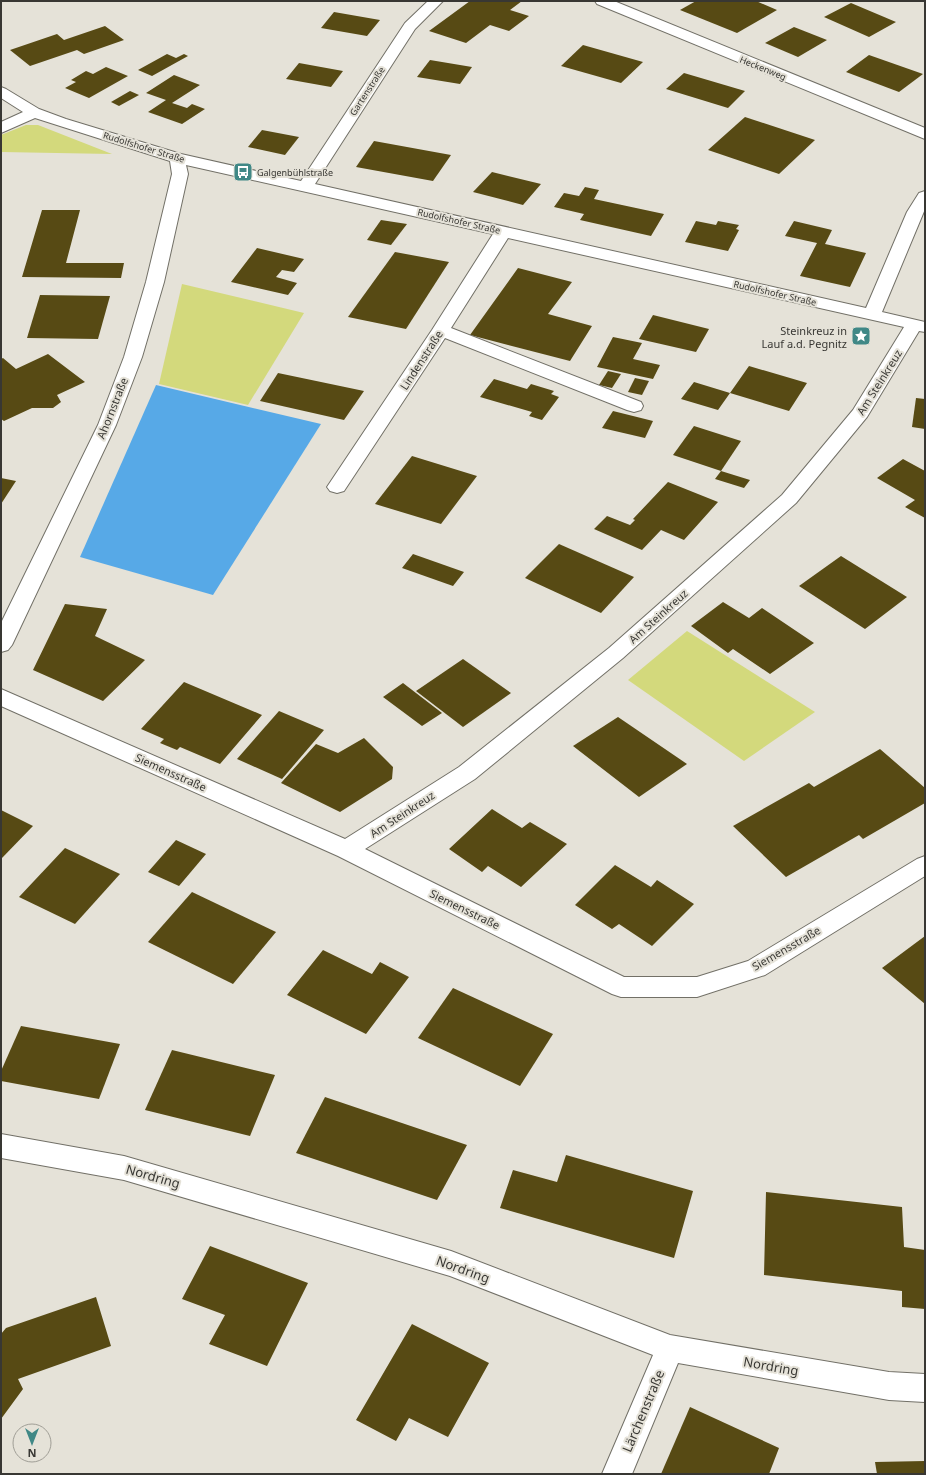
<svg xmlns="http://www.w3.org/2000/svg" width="926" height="1475" font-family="'Noto Sans',sans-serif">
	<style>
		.green { fill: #d3d97c }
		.water { fill: #57a9e7 }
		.building { fill: #574a14 }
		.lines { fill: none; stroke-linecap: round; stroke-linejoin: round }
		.minor-casing { stroke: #727067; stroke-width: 2 }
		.minor { fill: #fff; fill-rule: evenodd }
		.labels { text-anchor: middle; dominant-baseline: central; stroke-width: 4; stroke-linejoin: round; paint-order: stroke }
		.far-street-label { font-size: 9px; fill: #383733; stroke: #e5e2d8 }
		.far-poi-label { font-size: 9px; fill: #383733; stroke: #e5e2d8; text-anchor: start }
		.poi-label { font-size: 11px; fill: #383733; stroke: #e5e2d8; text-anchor: end }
		.street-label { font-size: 11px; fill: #383733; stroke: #e5e2d8 }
		.near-street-label { font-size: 13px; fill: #383733; stroke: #e5e2d8 }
	</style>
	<rect width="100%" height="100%" fill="#e5e2d8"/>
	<g class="green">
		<path d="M26,125H38L112,154L1,152V135Z"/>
		<path d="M182,284L304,313L248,405L159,384Z"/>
		<path d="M687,631L815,712L744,761L628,680Z"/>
	</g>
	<path class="water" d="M156,385L321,424L213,595L80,557Z"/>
	<g class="building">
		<path d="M470,1H522L510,10L529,16L509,31L490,25L466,43L429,31Z"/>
		<path d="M696,1H756L777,10L737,33L680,10Z"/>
		<path d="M851,3L896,22L869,37L824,17Z"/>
		<path d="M334,12L380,20L367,36L321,28Z"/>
		<path d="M105,26L124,40L84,54L77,50L30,66L10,50L57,34L64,40Z"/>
		<path d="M794,27L827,40L798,57L765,43Z"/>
		<path d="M583,45L643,62L621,83L561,66Z"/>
		<path d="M167,54L176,58L184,54L188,56L152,76L138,70Z"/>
		<path d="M869,55L923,74L899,92L846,72Z"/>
		<path d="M430,60L472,67L460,84L417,77Z"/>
		<path d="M299,63L343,71L331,87L286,79Z"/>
		<path d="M106,67L128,76L89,98L65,88L76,82L71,80L86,71L93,74Z"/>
		<path d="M684,73L745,91L728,108L666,89Z"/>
		<path d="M174,75L200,85L172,103L187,108L192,104L205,109L182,124L148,112L166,100L146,93Z"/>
		<path d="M130,91L139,95L119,106L111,102Z"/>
		<path d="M745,117L815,140L779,174L708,150Z"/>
		<path d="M262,130L299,137L285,155L248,147Z"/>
		<path d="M374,141L451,155L433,181L356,167Z"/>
		<path d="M492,172L541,184L523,205L473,192Z"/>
		<path d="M585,187L599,190L594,199L664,214L651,236L580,220L584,214L554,207L564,193L579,196Z"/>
		<path d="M42,210H80L66,263H124L121,278L22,277Z"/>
		<path d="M381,220L407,224L391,245L367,240Z"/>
		<path d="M696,221L716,225L718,221L739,225L736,229L739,230L728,251L685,242Z"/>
		<path d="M794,221L832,230L825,244L866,253L850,287L800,276L817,243L785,236Z"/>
		<path d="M257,248L304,259L294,272L282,270L276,277L297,283L288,295L231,282Z"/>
		<path d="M395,252L449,262L406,329L348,317Z"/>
		<path d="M518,268L572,282L548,314L592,326L570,361L470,335Z"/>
		<path d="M40,295L110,296L98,339L27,338Z"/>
		<path d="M653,315L709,329L696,352L639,339Z"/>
		<path d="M613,337L642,343L633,359L660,365L653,379L597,367Z"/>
		<path d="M48,354L85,382L57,395L61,402L53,408H32L4,421L1,419V359L3,358L16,369Z"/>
		<path d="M749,366L807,383L789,411L730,393L718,410L681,399L694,382L730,393Z"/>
		<path d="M608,371L621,374L612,388L599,385Z"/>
		<path d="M278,373L364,391L344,420L260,401Z"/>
		<path d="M635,378L649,381L642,395L628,392Z"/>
		<path d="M494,379L527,389L531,384L554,391L551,394L559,397L542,420L529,416L532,412L480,397Z"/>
		<path d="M916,398L925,399V429L912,427Z"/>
		<path d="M613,411L653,421L645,438L602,428Z"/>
		<path d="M694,426L741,441L721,471L673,455Z"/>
		<path d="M412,456L477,476L441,524L375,504Z"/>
		<path d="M903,459L925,471V518L905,507L915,500L877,478Z"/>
		<path d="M721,471L750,480L744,488L715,479Z"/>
		<path d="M1,478L16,481L1,504Z"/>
		<path d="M668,482L718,502L684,540L661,530L642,550L594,529L607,516L630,525L635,520L633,519Z"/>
		<path d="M559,544L634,577L601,613L525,578Z"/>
		<path d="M413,554L464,572L453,586L402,568Z"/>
		<path d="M841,556L907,597L865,629L799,586Z"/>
		<path d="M723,602L749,618L762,608L814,643L770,674L733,649L728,653L691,626Z"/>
		<path d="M65,604L107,609L95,636L145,660L103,701L33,670Z"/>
		<path d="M463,659L511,693L463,727L416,691Z"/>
		<path d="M184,682L262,715L220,764L180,747L177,750L160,743L164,739L141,729Z"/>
		<path d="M403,683L442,713L422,726L383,697Z"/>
		<path d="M279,711L324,730L282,779L237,759Z"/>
		<path d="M618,717L687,764L639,797L573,746Z"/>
		<path d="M364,738L393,767L392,779L340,812L281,783L316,744L338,753Z"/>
		<path d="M880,749L925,788V803L863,839L859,835L786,877L733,826L809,783L814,787Z"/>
		<path d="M492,809L522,828L530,822L567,844L521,887L488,866L482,872L449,849Z"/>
		<path d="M1,810L33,826L1,859Z"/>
		<path d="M176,840L206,854L179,886L148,872Z"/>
		<path d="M65,848L120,874L75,924L19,897Z"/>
		<path d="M615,865L651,887L657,880L694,904L652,946L619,924L612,929L575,905Z"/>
		<path d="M192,892L276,932L233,984L148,942Z"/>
		<path d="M925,936V1004L882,968Z"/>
		<path d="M323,950L372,974L380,962L409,977L366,1034L287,995Z"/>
		<path d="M453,988L553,1034L520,1086L418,1038Z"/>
		<path d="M21,1026L120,1044L99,1099L1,1081V1071Z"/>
		<path d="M172,1050L275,1075L250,1136L145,1110Z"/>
		<path d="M325,1097L467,1145L437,1200L296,1153Z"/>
		<path d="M566,1155L693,1191L674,1258L500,1208L513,1170L557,1182Z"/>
		<path d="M766,1192L902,1207L904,1247L925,1250V1309L902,1307V1291L764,1275Z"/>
		<path d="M210,1246L308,1283L267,1366L209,1344L225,1315L182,1299Z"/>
		<path d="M96,1297L111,1346L18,1379L23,1389L1,1419V1334L6,1328Z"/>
		<path d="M412,1324L489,1363L448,1437L409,1418L396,1441L356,1420Z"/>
		<path d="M690,1407L779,1448L769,1474H661Z"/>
		<path d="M925,1461V1474H877L875,1462Z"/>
	</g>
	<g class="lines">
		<g class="minor-casing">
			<g id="minor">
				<path d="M428,1H443L415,29L315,184L866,308L907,212L919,193L925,191V209L882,312L925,322V332L919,331L867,417L796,503L623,658L475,779L365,849L624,977H697L748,961L917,859L925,856V876L765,975L697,997H621L612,994L338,856L1,706V689L345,839L459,767L609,648L782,495L853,410L904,327L508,238L451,328L641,402L643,406L641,410L634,412L627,410L445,338L344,491L337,493L330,491L327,487L432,330L493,234L186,165L188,174L164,282L142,357L116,425L12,645L8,650L1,652V623L98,425L124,357L146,282L172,174L170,161L35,118L1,133V122L23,112L1,98V87L6,89L39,109L66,119L181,154L301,181L405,23Z"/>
				<path d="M595,1H614L925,128V139L597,4Z"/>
				<path d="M1,1134L124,1156L451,1251L670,1335L889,1372L925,1374V1402L889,1400L678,1363L632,1474H602L653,1355L450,1276L124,1180L1,1158Z"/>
			</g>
		</g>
		<use href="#minor" class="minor"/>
	</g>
	<defs>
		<g id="bus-square" transform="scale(1)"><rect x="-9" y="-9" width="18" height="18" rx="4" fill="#408886" stroke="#e5e2d8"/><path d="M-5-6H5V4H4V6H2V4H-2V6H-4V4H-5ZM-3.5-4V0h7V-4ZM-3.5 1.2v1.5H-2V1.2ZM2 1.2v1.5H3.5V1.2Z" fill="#fff"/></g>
		<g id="sight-square" transform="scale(1)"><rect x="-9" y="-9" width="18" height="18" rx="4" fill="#408886" stroke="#e5e2d8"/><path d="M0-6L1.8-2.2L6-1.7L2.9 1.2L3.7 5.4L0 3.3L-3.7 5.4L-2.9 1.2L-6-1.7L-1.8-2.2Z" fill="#fff"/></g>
	</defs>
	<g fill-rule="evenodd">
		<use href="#bus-square" x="243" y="172"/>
		<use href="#sight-square" x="861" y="336"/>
	</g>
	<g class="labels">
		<g class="far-street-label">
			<text transform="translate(763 68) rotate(22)">Heckenweg</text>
			<text transform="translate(367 91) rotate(-57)">Gartenstraße</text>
			<text transform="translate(144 147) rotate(17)">Rudolfshofer Straße</text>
			<text transform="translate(459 221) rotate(13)">Rudolfshofer Straße</text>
			<text transform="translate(775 293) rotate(13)">Rudolfshofer Straße</text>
		</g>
		<g class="far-poi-label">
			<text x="257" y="172">Galgenbühlstraße</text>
		</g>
		<g class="poi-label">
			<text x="847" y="330">Steinkreuz in<tspan x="847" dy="13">Lauf a.d. Pegnitz</tspan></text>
		</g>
		<g class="street-label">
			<text transform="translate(421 360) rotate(-57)">Lindenstraße</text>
			<text transform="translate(879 382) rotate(-58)">Am Steinkreuz</text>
			<text transform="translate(112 408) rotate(-68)">Ahornstraße</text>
			<text transform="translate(658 616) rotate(-42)">Am Steinkreuz</text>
			<text transform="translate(171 772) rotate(24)">Siemensstraße</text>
			<text transform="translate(402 814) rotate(-33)">Am Steinkreuz</text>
			<text transform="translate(465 909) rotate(26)">Siemensstraße</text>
			<text transform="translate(786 948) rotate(-30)">Siemensstraße</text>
		</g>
		<g class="near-street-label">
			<text transform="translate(153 1176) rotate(16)">Nordring</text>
			<text transform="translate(463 1269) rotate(20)">Nordring</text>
			<text transform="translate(771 1366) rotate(10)">Nordring</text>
			<text transform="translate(643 1411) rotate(-67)">Lärchenstraße</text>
		</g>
	</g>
	<rect width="926" height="1475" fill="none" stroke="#383733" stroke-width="4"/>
	<g transform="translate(32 1443) rotate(180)"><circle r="19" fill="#e5e2d8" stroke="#a09e96"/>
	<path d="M0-3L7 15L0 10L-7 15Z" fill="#408886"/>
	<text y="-6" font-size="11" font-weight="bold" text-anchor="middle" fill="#383733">N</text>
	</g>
</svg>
